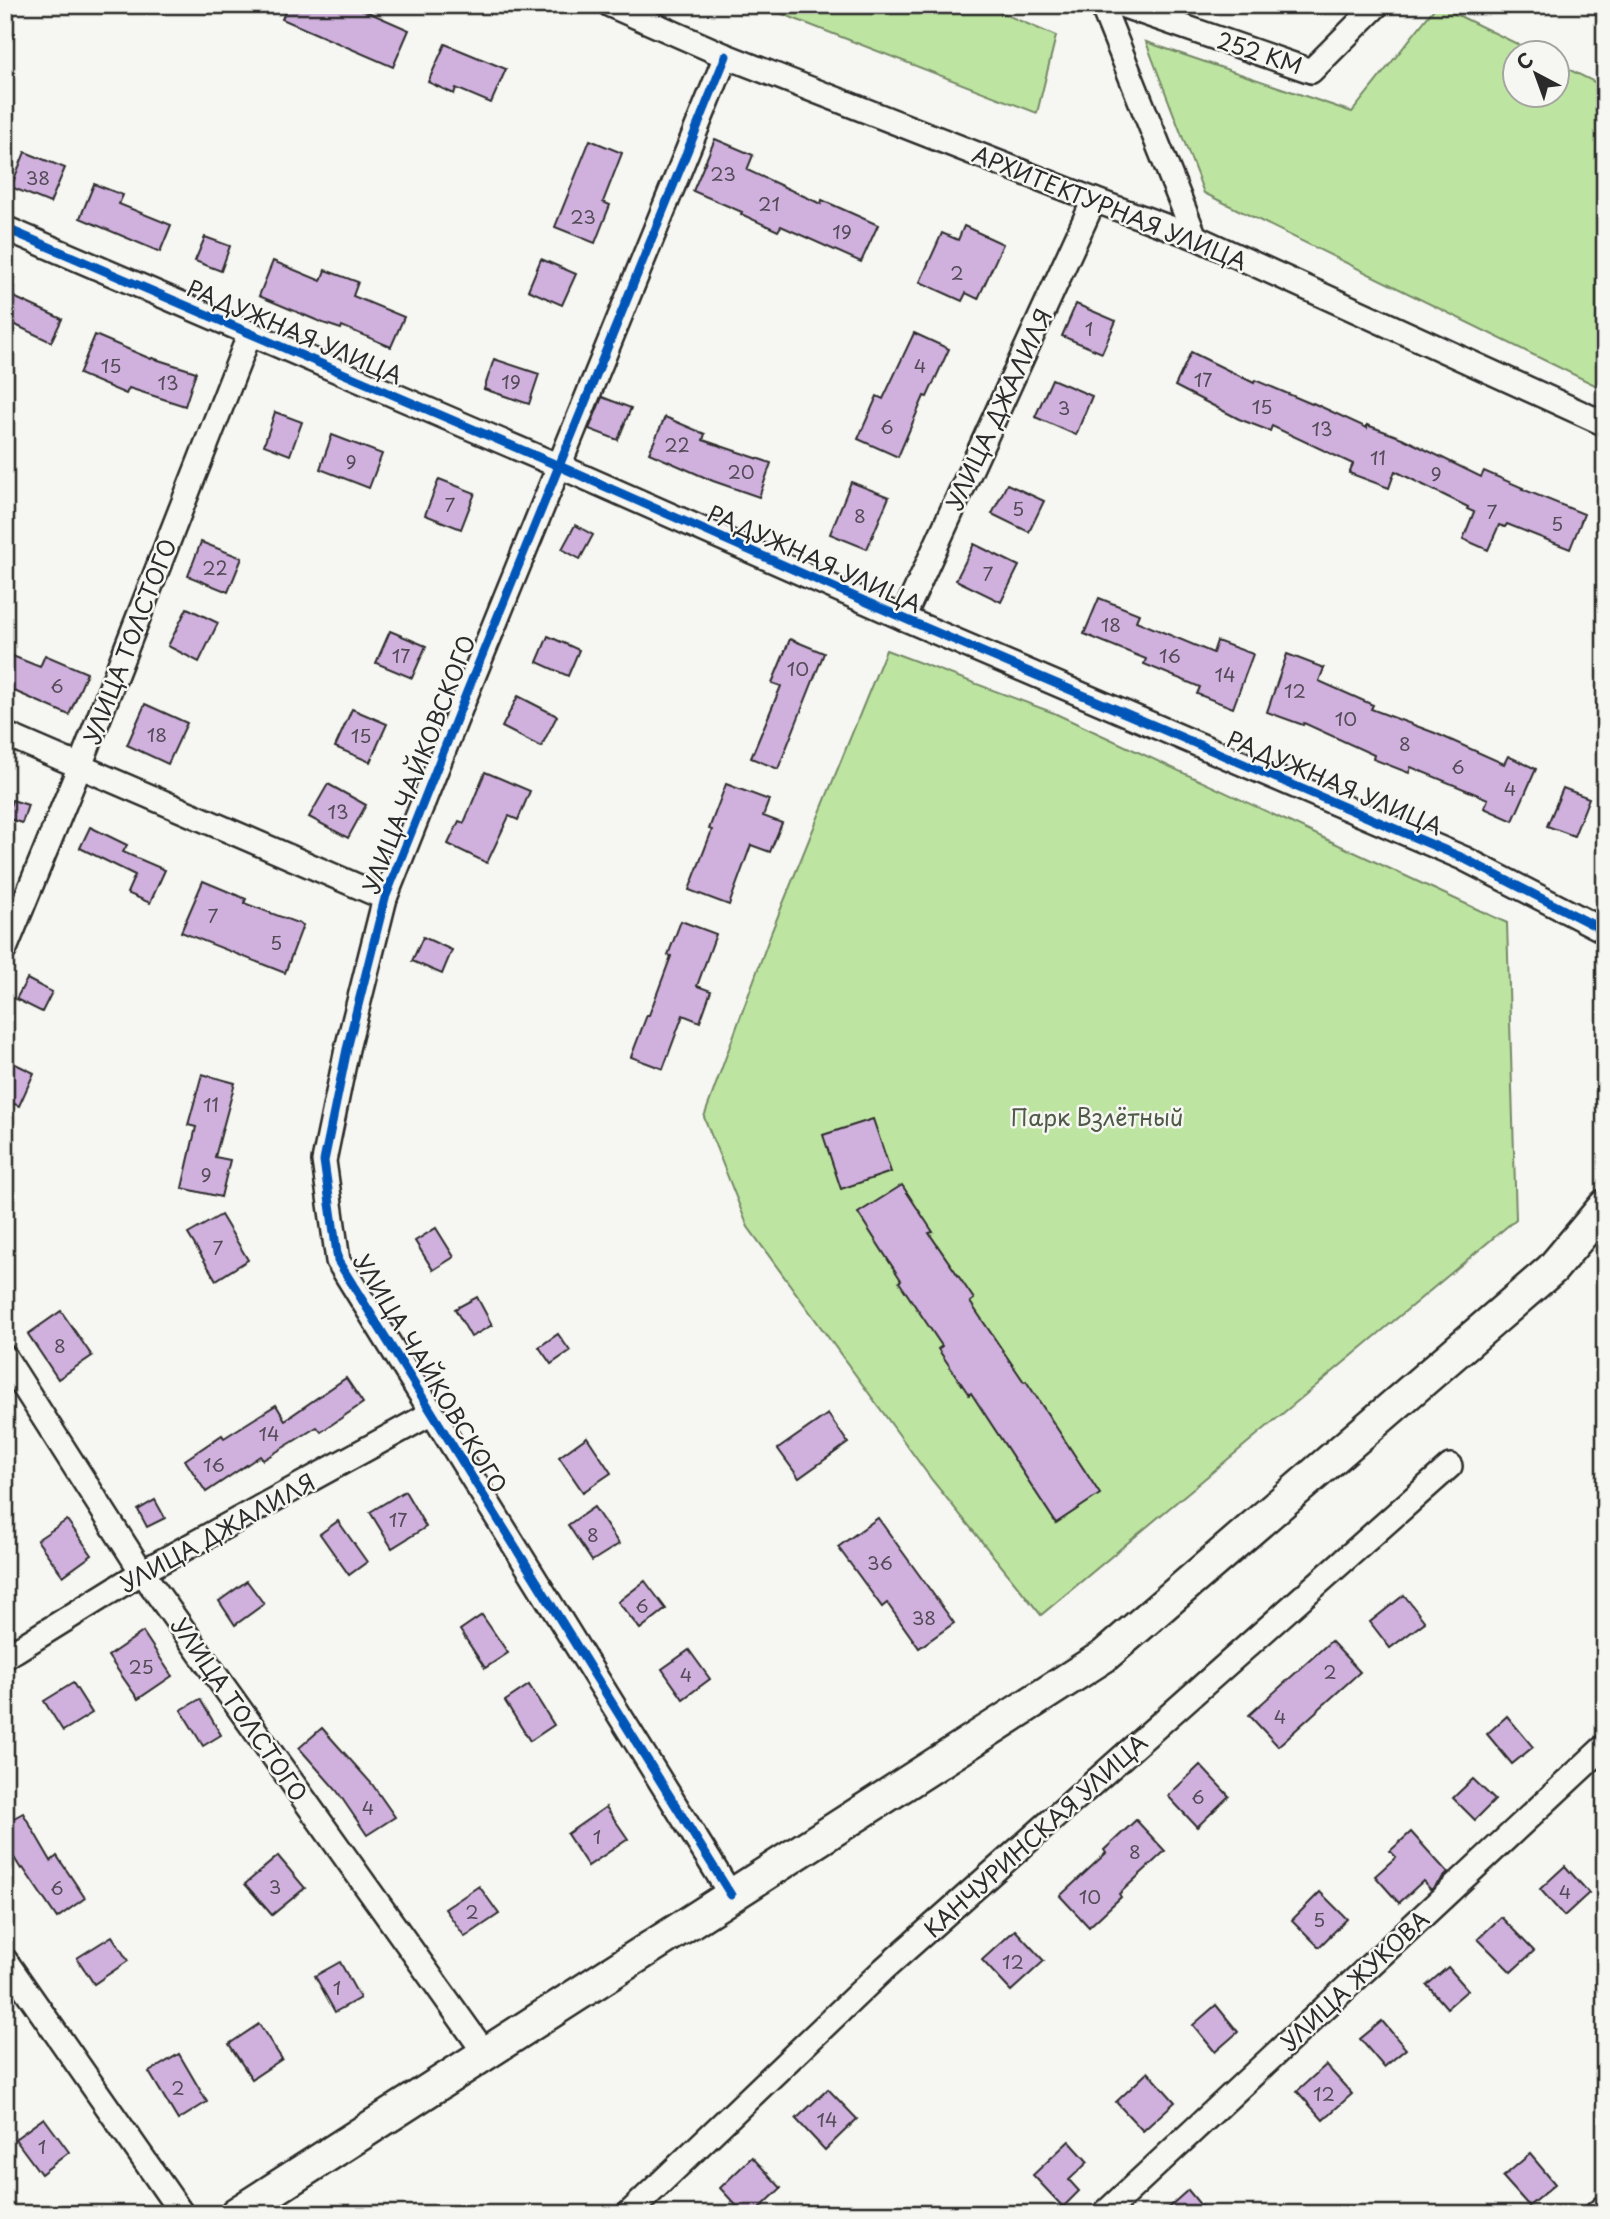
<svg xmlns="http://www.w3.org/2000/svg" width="1610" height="2219" font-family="'Playpen Sans',sans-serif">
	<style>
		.green { fill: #bde5a1; stroke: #748866; stroke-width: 2 }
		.building { fill: #d0b1de; stroke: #2b2b2b; stroke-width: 2 }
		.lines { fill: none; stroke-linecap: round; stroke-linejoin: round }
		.minor-casing { stroke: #2b2b2b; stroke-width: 28 }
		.secondary-casing { stroke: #2b2b2b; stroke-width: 37 }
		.minor { stroke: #f6f6f2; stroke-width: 23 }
		.secondary { stroke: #f6f6f2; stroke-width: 32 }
		.cycleway-casing { stroke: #f6f6f2; stroke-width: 13 }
		.cycleway { stroke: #0057b8; stroke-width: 9 }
		.labels { text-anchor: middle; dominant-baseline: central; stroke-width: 5; stroke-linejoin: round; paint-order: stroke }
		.number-label { font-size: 19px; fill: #544c58 }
		.street-label { font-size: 23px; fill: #2b2b2b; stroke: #f6f6f2 }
		.park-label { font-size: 23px; fill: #505a48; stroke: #f6f6f2 }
	</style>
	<rect width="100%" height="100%" fill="#f6f6f2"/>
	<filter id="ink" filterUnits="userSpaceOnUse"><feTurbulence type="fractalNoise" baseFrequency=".0143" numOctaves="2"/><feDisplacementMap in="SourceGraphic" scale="14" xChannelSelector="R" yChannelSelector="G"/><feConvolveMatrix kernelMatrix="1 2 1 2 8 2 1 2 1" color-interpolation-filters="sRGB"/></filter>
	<g filter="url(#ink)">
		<g class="green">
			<path d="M759,5H983L1056,36L1037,113Z"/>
			<path d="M1437,5L1534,52H1516V94H1558V64L1605,87V390L1204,193L1146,42L1352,112Z"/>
			<path d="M886,650L1054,713L1507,923L1516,1219L1041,1615L932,1480L748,1227L704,1117L771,933Z"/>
		</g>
		<g class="building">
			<path d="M288,5H352L409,30L393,67L282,19Z"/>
			<path d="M445,44L506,69L491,103L456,88L454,94L428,82Z"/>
			<path d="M715,139L753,155L747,170L821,204L822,200L878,225L861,262L781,226L778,231L741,214L742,212L693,191Z"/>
			<path d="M590,140L622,153L603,202L610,205L595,243L555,227Z"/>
			<path d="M25,152L65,168L50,203L11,187Z"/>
			<path d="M94,184L123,195L119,204L171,225L160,252L80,218Z"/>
			<path d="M964,226L1003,244L978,299L966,293L962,301L920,282L942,233L958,240Z"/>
			<path d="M205,237L230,246L221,271L195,261Z"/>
			<path d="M541,259L576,274L562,305L528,290Z"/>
			<path d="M273,261L321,281L325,270L358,282L353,296L404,317L391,347L342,326L341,329L323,323L259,296Z"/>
			<path d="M5,293L62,319L51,342L5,320Z"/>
			<path d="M1076,304L1116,321L1102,353L1062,336Z"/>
			<path d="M914,333L949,349L927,397L924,396L898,457L858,439L877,396L883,399Z"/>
			<path d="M95,335L151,359L152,358L196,372L185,406L129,388L126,394L79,374Z"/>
			<path d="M1191,352L1254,383L1255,380L1312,404L1313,403L1367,428V425L1402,438L1481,477L1484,471L1523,488L1522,489L1584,514L1570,549L1507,524L1505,527L1499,525L1488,550L1463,539L1474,512L1467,509L1468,507L1395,471L1389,488L1349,473L1353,464L1272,426L1270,431L1239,419L1175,386Z"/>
			<path d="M494,359L539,374L529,404L484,389Z"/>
			<path d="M1052,379L1092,396L1076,435L1035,417Z"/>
			<path d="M602,397L631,408L618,440L589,429Z"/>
			<path d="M275,412L302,422L290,455L264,445Z"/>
			<path d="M665,417L705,434L703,440L771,463L759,497L713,481L649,453Z"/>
			<path d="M332,435L382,454L369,488L320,469Z"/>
			<path d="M439,479L475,493L461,529L425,515Z"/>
			<path d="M851,482L889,497L867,549L830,534Z"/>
			<path d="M1007,484L1044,501L1029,532L992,514Z"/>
			<path d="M575,525L593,535L580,559L562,549Z"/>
			<path d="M201,542L242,558L228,592L188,576Z"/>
			<path d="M974,544L1019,566L1001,602L956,580Z"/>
			<path d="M1099,598L1139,614L1136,621L1213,653L1217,641L1253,654L1233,708L1197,694L1200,687L1144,664L1146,659L1084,634Z"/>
			<path d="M187,608L218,623L199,662L168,646Z"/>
			<path d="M390,631L426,646L412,678L376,663Z"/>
			<path d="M548,636L579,650L568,676L537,662Z"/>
			<path d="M790,639L824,653L778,769L751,758L781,686L772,683Z"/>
			<path d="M5,653L40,667L45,655L87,673L69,715L5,687Z"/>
			<path d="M1287,654L1324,668L1319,681L1373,705L1371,709L1435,733L1504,764L1508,756L1536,769L1513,821L1484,808L1488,799L1411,767L1409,773L1373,759L1374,755L1304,723L1303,725L1267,712Z"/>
			<path d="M518,696L557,716L541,747L502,727Z"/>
			<path d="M145,704L187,723L168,764L127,745Z"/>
			<path d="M352,709L387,724L370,762L335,747Z"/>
			<path d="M485,772L530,791L518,820L509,816L487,863L448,844L459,821L464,823Z"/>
			<path d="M328,784L366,805L348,838L309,817Z"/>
			<path d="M726,784L769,800L763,816L782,823L770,852L751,845L729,905L689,890L712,830L709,829Z"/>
			<path d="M1563,788L1589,798L1574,836L1547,826Z"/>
			<path d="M12,800L28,805L22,823L6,818Z"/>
			<path d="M90,827L127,845L123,852L165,870L150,903L127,893L135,875L80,848Z"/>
			<path d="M203,881L246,899L244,903L303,925L285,973L181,932Z"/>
			<path d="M681,921L716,934L697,986L711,991L700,1022L683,1015L663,1069L631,1057L647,1015H649L671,956L668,955Z"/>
			<path d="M423,937L452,950L442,974L412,961Z"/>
			<path d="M27,979L52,992L42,1012L16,999Z"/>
			<path d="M5,1059L34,1073L19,1106L5,1100Z"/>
			<path d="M202,1074L235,1083L215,1157L230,1160L221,1197L182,1188L196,1127L188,1125Z"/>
			<path d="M873,1119L891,1172L841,1189L823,1135Z"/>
			<path d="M902,1185L933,1232L929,1233L974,1299L970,1302L1024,1382L1026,1381L1100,1494L1056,1523L971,1393L969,1395L938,1349L942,1346L899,1282L901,1280L858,1213Z"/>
			<path d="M221,1215L248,1260L216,1280L188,1234Z"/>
			<path d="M436,1228L454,1257L433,1270L415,1241Z"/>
			<path d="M477,1297L492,1325L471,1337L455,1309Z"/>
			<path d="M61,1311L92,1356L58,1379L28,1334Z"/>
			<path d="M558,1334L570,1351L551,1364L539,1347Z"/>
			<path d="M346,1378L363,1403L321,1432L317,1427L263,1460L260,1456L206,1492L185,1460L222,1435L224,1438L276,1405L285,1420Z"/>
			<path d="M828,1414L848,1443L799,1478L778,1449Z"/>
			<path d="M587,1437L611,1473L583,1492L559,1457Z"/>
			<path d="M405,1491L426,1527L392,1548L370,1512Z"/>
			<path d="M155,1500L165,1518L147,1527L138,1510Z"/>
			<path d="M594,1507L619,1544L592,1561L568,1525Z"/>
			<path d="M878,1518L954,1623L919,1648L887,1603L882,1607L838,1547Z"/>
			<path d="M67,1520L92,1555L63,1576L37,1540Z"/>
			<path d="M338,1521L367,1562L349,1575L320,1534Z"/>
			<path d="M247,1581L264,1604L235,1625L219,1601Z"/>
			<path d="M645,1581L666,1609L640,1629L618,1602Z"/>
			<path d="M1404,1595L1425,1622L1390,1648L1370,1622Z"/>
			<path d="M482,1615L508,1653L485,1668L460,1630Z"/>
			<path d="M143,1632L172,1676L138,1699L108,1656Z"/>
			<path d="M1331,1641L1360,1672L1278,1746L1249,1715Z"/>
			<path d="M689,1650L710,1679L683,1699L662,1669Z"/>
			<path d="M73,1683L92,1713L63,1731L44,1701Z"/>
			<path d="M529,1685L554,1725L530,1741L505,1701Z"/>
			<path d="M200,1699L221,1735L203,1746L181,1710Z"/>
			<path d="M1507,1716L1533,1747L1512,1764L1487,1734Z"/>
			<path d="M322,1728L372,1784L395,1817L367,1835L337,1791L299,1748Z"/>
			<path d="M1200,1765L1229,1796L1197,1827L1168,1796Z"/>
			<path d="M1473,1779L1495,1800L1475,1820L1453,1798Z"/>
			<path d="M606,1807L628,1839L588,1866L567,1834Z"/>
			<path d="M23,1813L51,1861L57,1856L85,1898L57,1918L23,1868L21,1869L5,1843V1823Z"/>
			<path d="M1136,1820L1165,1851L1119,1894L1121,1897L1089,1927L1060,1896L1106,1853L1104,1850Z"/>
			<path d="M1411,1832L1448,1873L1431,1890L1423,1881L1399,1903L1375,1876L1396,1857L1390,1851Z"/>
			<path d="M278,1856L305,1888L272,1915L245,1884Z"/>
			<path d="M1565,1866L1589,1893L1564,1916L1540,1889Z"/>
			<path d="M479,1886L499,1914L465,1937L445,1909Z"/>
			<path d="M1320,1892L1347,1919L1319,1947L1292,1920Z"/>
			<path d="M1501,1917L1534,1951L1511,1972L1478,1939Z"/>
			<path d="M1015,1930L1044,1961L1011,1991L982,1960Z"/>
			<path d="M112,1936L128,1961L94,1984L77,1958Z"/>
			<path d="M340,1962L360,1998L335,2012L315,1976Z"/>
			<path d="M1448,1967L1468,1990L1447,2008L1427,1985Z"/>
			<path d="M1216,2005L1238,2032L1215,2052L1193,2025Z"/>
			<path d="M1382,2021L1406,2049L1384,2067L1360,2039Z"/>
			<path d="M259,2024L282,2059L252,2079L229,2044Z"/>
			<path d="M179,2054L207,2102L178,2120L149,2072Z"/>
			<path d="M1326,2065L1352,2094L1323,2120L1297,2091Z"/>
			<path d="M1148,2072L1175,2102L1143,2131L1116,2102Z"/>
			<path d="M828,2089L857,2119L825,2150L796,2119Z"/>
			<path d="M44,2118L69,2152L41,2174L15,2139Z"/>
			<path d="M1069,2141L1088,2162L1069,2180L1079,2191L1063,2207L1033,2175Z"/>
			<path d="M1530,2154L1555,2184L1529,2206L1503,2177Z"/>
			<path d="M752,2157L781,2188L754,2214H744L720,2188Z"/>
			<path d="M1188,2190L1208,2214H1161Z"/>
		</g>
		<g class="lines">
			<g class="minor-casing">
				<g id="minor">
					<path d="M610,5L726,56L1094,200L1195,237L1605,424"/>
					<path d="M1102,5L1195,237"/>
					<path d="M1121,5L1311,71L1377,5"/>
					<path d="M726,56L467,692L385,898L347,1049L324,1161L338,1261L731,1895"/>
					<path d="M5,228L559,466L903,618L1463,858L1605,931"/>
					<path d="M903,618L1094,200"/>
					<path d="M5,734L385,898"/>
					<path d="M5,949L80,766L250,333"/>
					<path d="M5,1357L142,1572L485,2053"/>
					<path d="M5,1657L142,1572L432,1413"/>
					<path d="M5,1960L182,2214"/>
					<path d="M628,2214L884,1969L1450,1466"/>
					<path d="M1104,2214L1605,1746"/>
					<path d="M1596,2214L1605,2206"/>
				</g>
			</g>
			<g class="secondary-casing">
				<path id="secondary" d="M236,2214L1104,1656L1552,1269L1605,1206"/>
			</g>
			<use href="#minor" class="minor"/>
			<use href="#secondary" class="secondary"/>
			<g class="cycleway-casing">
				<g id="cycleway">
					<path d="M726,56L467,692L385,898L347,1049L324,1161L338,1261L731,1895"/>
					<path d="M5,228L559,466L903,618L1463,858L1605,931"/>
				</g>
			</g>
			<use href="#cycleway" class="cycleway"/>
		</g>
	</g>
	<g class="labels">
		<g class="number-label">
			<text x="723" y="173">23</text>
			<text x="38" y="177">38</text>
			<text x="769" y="203">21</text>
			<text x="583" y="216">23</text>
			<text x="842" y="231">19</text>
			<text x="957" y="272">2</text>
			<text x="1089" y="328">1</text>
			<text x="111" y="365">15</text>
			<text x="920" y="365">4</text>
			<text x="1203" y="379">17</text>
			<text x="511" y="381">19</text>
			<text x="168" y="382">13</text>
			<text x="1262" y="406">15</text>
			<text x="1064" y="407">3</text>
			<text x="887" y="426">6</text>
			<text x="1322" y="428">13</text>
			<text x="677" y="444">22</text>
			<text x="1378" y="457">11</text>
			<text x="351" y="461">9</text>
			<text x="741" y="471">20</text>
			<text x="1436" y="473">9</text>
			<text x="450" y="504">7</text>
			<text x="1018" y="508">5</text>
			<text x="1492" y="511">7</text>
			<text x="860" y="515">8</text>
			<text x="1557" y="523">5</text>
			<text x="215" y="567">22</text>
			<text x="988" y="573">7</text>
			<text x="1111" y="624">18</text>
			<text x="401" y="655">17</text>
			<text x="1170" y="655">16</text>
			<text x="798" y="668">10</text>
			<text x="1225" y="674">14</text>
			<text x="57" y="685">6</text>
			<text x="1295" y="690">12</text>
			<text x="1346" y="718">10</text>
			<text x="157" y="734">18</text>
			<text x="361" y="735">15</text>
			<text x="1405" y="743">8</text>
			<text x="1458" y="766">6</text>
			<text x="1510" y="788">4</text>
			<text x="338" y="811">13</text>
			<text x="213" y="915">7</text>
			<text x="276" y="942">5</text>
			<text x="211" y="1104">11</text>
			<text x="206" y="1174">9</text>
			<text x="218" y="1247">7</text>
			<text x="60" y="1345">8</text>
			<text x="269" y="1433">14</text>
			<text x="214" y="1464">16</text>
			<text x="398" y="1519">17</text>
			<text x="593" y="1534">8</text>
			<text x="880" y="1562">36</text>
			<text x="642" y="1605">6</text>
			<text x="924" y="1617">38</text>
			<text x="141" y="1666">25</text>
			<text x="1330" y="1671">2</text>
			<text x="686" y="1674">4</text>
			<text x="1280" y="1716">4</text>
			<text x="1198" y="1796">6</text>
			<text x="368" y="1807">4</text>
			<text x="597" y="1836">1</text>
			<text x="1135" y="1851">8</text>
			<text x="275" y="1886">3</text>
			<text x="57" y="1887">6</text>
			<text x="1565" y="1891">4</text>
			<text x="1090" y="1896">10</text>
			<text x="472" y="1911">2</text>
			<text x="1319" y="1919">5</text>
			<text x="1013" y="1961">12</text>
			<text x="337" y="1987">1</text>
			<text x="178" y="2087">2</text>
			<text x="1324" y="2093">12</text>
			<text x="827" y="2119">14</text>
			<text x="42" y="2146">1</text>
		</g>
		<g class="street-label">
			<text transform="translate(1260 52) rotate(18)">252 КМ</text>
			<text transform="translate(1110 207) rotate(22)">АРХИТЕКТУРНАЯ УЛИЦА</text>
			<text transform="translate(295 331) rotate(23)">РАДУЖНАЯ УЛИЦА</text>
			<text transform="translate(998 409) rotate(-65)">УЛИЦА ДЖАЛИЛЯ</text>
			<text transform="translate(815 558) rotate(24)">РАДУЖНАЯ УЛИЦА</text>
			<text transform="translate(129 641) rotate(-69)">УЛИЦА ТОЛСТОГО</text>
			<text transform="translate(418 764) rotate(-69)">УЛИЦА ЧАЙКОВСКОГО</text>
			<text transform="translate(1335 782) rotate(23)">РАДУЖНАЯ УЛИЦА</text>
			<text transform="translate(431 1373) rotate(59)">УЛИЦА ЧАЙКОВСКОГО</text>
			<text transform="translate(217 1532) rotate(-29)">УЛИЦА ДЖАЛИЛЯ</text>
			<text transform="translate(240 1709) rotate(55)">УЛИЦА ТОЛСТОГО</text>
			<text transform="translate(1035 1835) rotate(-42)">КАНЧУРИНСКАЯ УЛИЦА</text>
			<text transform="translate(1354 1980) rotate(-43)">УЛИЦА ЖУКОВА</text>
		</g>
		<g class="park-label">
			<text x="1097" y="1116">Парк Взлётный</text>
		</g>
	</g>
	<rect width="1610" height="2219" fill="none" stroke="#f6f6f2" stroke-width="28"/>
	<rect x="14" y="14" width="1582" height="2191" fill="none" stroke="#2b2b2b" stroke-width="2.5" filter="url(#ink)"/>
	<g transform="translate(1536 74) rotate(319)"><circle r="33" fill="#f6f6f2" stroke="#a5a5a2" stroke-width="2"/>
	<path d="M0-5L12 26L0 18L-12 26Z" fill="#2b2b2b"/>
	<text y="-10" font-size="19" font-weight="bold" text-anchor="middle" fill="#2b2b2b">С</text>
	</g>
</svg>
